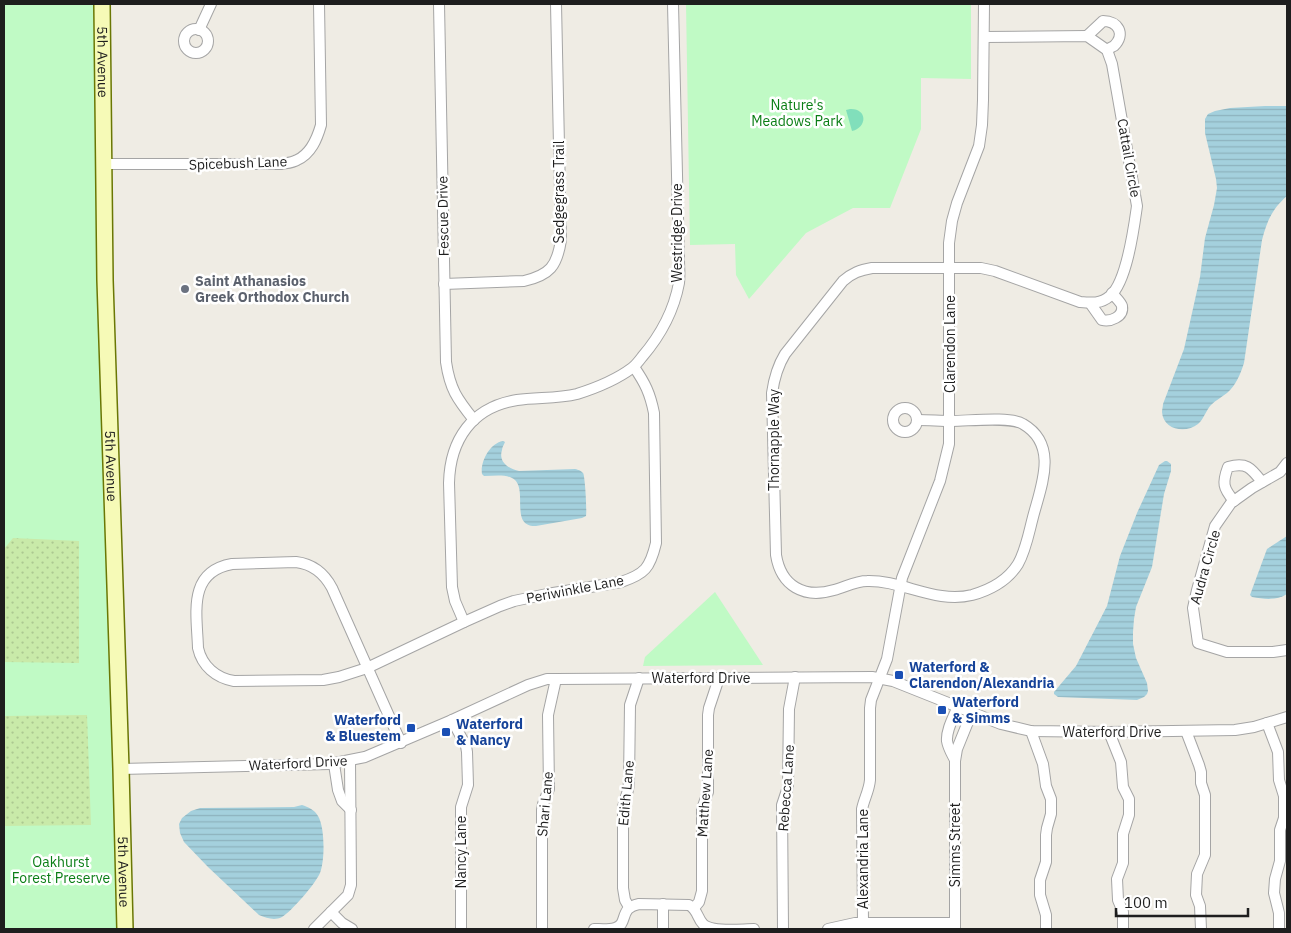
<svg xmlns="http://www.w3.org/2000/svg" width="1291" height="933" font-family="'IBM Plex Sans',sans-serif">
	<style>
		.park { fill: #c0fac5 }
		.garden { fill: url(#garden-dots) }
		.pitch { fill: #81dfbb }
		.water { fill: url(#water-rules) }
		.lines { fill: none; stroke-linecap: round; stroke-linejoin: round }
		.street-casing { stroke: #a5a5a5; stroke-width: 12 }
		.secondary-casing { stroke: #6a7704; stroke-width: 18 }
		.street { stroke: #fff; stroke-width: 10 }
		.secondary { stroke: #f6fab7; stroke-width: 15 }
		.worship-dot { fill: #6b7280; stroke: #fff; stroke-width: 2 }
		.transit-dot { fill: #1a4fb4; stroke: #fff; stroke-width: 2 }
		.labels { text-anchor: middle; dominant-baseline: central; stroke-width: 5; stroke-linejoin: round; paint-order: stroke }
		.street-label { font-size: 14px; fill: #1e1e1e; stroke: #fff }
		.park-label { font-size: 14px; fill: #0a7e15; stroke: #fff }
		.worship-label { font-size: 14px; font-weight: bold; fill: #5b616d; stroke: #fff; text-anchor: start }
		.transit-label { font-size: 14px; font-weight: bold; fill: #164399; stroke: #fff; text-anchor: start }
	</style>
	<defs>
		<pattern id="garden-dots" width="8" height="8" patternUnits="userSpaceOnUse" patternTransform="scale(1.25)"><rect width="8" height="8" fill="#c9eaa9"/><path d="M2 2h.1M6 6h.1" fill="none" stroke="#acc891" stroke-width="1.8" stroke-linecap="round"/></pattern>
		<pattern id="water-rules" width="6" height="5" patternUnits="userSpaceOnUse" patternTransform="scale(1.25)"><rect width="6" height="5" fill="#a4d0dd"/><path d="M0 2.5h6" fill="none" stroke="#8db2bd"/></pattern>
	</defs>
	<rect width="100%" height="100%" fill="#efece4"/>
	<g class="park">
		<path d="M4,4H94L96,156L120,929H4Z"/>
		<path d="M686,4H971V79L921,78V129L890,208H853L806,233L749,299L736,275L735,244L690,245Z"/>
		<path d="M715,592L763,665L643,666L645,657Z"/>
	</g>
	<g class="garden">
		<path d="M13,538L79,541V663L4,662V549Z"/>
		<path d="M87,715L91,825L4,826V716Z"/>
	</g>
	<path class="pitch" d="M850,109C867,108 868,127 852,131L846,110Z"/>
	<g class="water">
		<path d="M1265,106H1287V196C1272,209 1267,221 1262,240L1244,363C1240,375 1236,385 1227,393C1222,397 1216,400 1211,405C1206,410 1204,419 1198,424C1186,434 1163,430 1162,412C1162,409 1163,407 1163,404L1184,349L1200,277L1205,238L1214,205L1217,188L1216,179L1205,133V119L1208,114L1215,111L1230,108Z"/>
		<path d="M503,441L505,442C504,445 502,447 502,450C498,462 509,469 519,471L575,469C579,470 580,470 583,473C585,475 587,511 586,516L582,518L536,526C508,527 530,487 512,478C503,474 494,476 484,476L482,474C480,462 490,443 503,441Z"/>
		<path d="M1165,461H1167L1171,464V471L1164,494L1152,567L1136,607L1134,619L1133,632V644L1136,658L1147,683L1148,691L1147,694L1144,697L1137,700L1058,697L1054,694V692L1076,666L1107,606L1120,556L1137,513L1159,465Z"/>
		<path d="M1287,536V594C1276,601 1264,599 1252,597L1250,595L1267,549Z"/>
		<path d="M302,805C308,807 315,810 318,816C325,827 325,861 320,873C316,883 291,912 282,917C274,921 267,918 259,915L208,867L184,842L180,833L179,824L182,818L191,811L200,808L294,807Z"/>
	</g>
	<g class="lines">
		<g class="street-casing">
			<g id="street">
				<path d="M439,4L446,362C450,389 457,399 474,420"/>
				<circle cx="196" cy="41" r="12"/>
				<path d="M199,30L211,4"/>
				<path d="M1087,36L1103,21C1118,21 1126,34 1114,46C1112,47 1109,48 1107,50"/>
				<path d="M104,164H281C286,163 292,163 297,160C311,154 317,139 321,125L319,4"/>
				<path d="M444,284L524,281C550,275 557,266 561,240L556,4"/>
				<path d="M1090,303L1102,320C1110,322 1124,317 1122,306C1121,302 1115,297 1112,293"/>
				<circle cx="905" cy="420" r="12"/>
				<path d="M918,420C929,420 941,421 952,421C969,421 1010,416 1023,424C1059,445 1041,486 1033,517C1029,532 1026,550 1018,564C1008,580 990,590 972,595C936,604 902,580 867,581C856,581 845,587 834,590C804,599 781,586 776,555L772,393C774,379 777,367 785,354L843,281C852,273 860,270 872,268H981L995,271L1080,302C1091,303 1101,304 1110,296C1127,282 1134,227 1137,206L1112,64L1107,50L1087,36L984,37"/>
				<path d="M1287,463L1280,472L1252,488L1231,503L1215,526L1197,590L1193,608L1198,643L1227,652H1273L1287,650"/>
				<path d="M1234,501C1223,488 1222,483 1228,467C1247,462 1251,468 1262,482"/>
				<path d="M464,622L455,601L452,587L449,483C450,440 472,407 517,400C537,397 557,399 577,394C596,388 616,380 632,368C636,365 639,361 642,357C660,336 674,310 679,283C680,275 679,267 679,260L673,4"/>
				<path d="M452,720L466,746L467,752L468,785L461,807V929"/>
				<path d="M1267,723L1278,752L1279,780L1284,796V818L1280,830V861L1275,879L1274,893L1279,913V929"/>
				<path d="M1031,731L1043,764L1046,786L1051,799V814L1047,828L1046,835V862L1040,880V895L1046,915V929"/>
				<path d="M1186,731L1199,765L1201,772V783L1205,795V855L1197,874L1196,895L1200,906L1201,929"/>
				<path d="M1109,732L1121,762L1123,787L1129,799V815L1123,834V863L1117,879L1118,900L1123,912V929"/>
				<path d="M401,743L332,588C324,573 313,564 296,562L232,564C187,572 197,614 198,648C202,666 216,678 234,681L323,680L339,677L367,668L464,622L500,606L514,601L547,594L621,582C645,574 650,568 656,543L654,413C650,393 645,383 634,367"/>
				<path d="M955,760C952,754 948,748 947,741C946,730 954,716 958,706"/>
				<path d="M334,764L338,790L342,801L351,810"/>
				<path d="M121,769L330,764L365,757L452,720L528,685L547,679H556L872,677L893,681L1001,724L1031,731L1109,732L1235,730L1254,727L1287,717"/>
				<path d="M663,904V929"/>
				<path d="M629,907L625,900L623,888V807L628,790L629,782L630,705L639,678"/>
				<path d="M694,908L699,902L702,891V809L708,792V715L709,708L719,678"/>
				<path d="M331,912L342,923L352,929"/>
				<path d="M863,923L862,809C864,799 869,791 870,780V708L871,700L887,659L902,578L940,481L949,444V243L952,221L957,203L979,146L982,125L983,100L984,4"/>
				<path d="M314,929L348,895L351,885L350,761"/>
				<path d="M542,929V810L543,804L549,789L548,715L556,679"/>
				<path d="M594,929C600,929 608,930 615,928C629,924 618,908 639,904L689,905C698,910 697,918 703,924C712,933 741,929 754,929"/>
				<path d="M783,929L782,805L788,787L789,709L795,677"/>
				<path d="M828,929L855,923H955"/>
				<path d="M955,929V761L957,749L972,712"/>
			</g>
		</g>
		<g class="secondary-casing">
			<g id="secondary">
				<path id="s1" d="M102,4L105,280L121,769L125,929"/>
			</g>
		</g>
		<use href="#street" class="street"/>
		<use href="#secondary" class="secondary"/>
	</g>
	<circle class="worship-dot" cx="185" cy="289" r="5"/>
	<g class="transit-dot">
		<rect x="894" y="670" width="10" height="10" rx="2.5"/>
		<rect x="937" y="705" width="10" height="10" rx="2.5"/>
		<rect x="406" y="723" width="10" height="10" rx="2.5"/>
		<rect x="441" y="727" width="10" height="10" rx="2.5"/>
	</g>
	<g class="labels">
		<g class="street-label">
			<text stroke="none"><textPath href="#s1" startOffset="58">5th Avenue</textPath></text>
			<text transform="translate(1129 158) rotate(80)">Cattail Circle</text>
			<text transform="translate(238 163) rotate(-2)">Spicebush Lane</text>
			<text transform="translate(559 192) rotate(-90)">Sedgegrass Trail</text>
			<text transform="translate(443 216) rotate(-91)">Fescue Drive</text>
			<text transform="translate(677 233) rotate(-90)">Westridge Drive</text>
			<text transform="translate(950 344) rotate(-90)">Clarendon Lane</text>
			<text transform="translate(774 440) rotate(-90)">Thornapple Way</text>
			<text stroke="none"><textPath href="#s1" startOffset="462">5th Avenue</textPath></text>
			<text transform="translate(1205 567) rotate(-74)">Audra Circle</text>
			<text transform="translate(575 589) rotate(-11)">Periwinkle Lane</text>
			<text x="701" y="678">Waterford Drive</text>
			<text x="1112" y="732">Waterford Drive</text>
			<text transform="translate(298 763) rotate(-3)">Waterford Drive</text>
			<text transform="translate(786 788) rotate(-86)">Rebecca Lane</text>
			<text transform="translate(626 793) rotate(-85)">Edith Lane</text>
			<text transform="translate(705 793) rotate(-86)">Matthew Lane</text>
			<text transform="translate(545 804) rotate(-85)">Shari Lane</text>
			<text transform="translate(955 845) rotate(-90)">Simms Street</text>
			<text transform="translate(461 852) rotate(-90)">Nancy Lane</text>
			<text transform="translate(863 859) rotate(-90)">Alexandria Lane</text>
			<text stroke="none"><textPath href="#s1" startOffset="868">5th Avenue</textPath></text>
		</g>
		<g class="park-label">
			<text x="797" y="105">Nature's<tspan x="797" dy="16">Meadows Park</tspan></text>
			<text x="61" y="862">Oakhurst<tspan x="61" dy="16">Forest Preserve</tspan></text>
		</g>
		<g class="worship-label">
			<text x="195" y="281">Saint Athanasios<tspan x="195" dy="16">Greek Orthodox Church</tspan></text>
		</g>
		<g class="transit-label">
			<text x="909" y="667">Waterford &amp;<tspan x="909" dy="16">Clarendon/Alexandria</tspan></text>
			<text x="952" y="702">Waterford<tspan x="952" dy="16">&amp; Simms</tspan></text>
			<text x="401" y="720" text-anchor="end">Waterford<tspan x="401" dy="16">&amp; Bluestem</tspan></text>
			<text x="456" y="724">Waterford<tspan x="456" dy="16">&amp; Nancy</tspan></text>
		</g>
	</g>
	<rect width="1291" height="933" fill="none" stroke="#1e1e1e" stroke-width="10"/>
	<path d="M1116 908v8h132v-8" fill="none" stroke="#1e1e1e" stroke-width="2.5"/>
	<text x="1124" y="908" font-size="15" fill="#1e1e1e" stroke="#ffffff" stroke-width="4" paint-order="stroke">100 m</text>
</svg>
